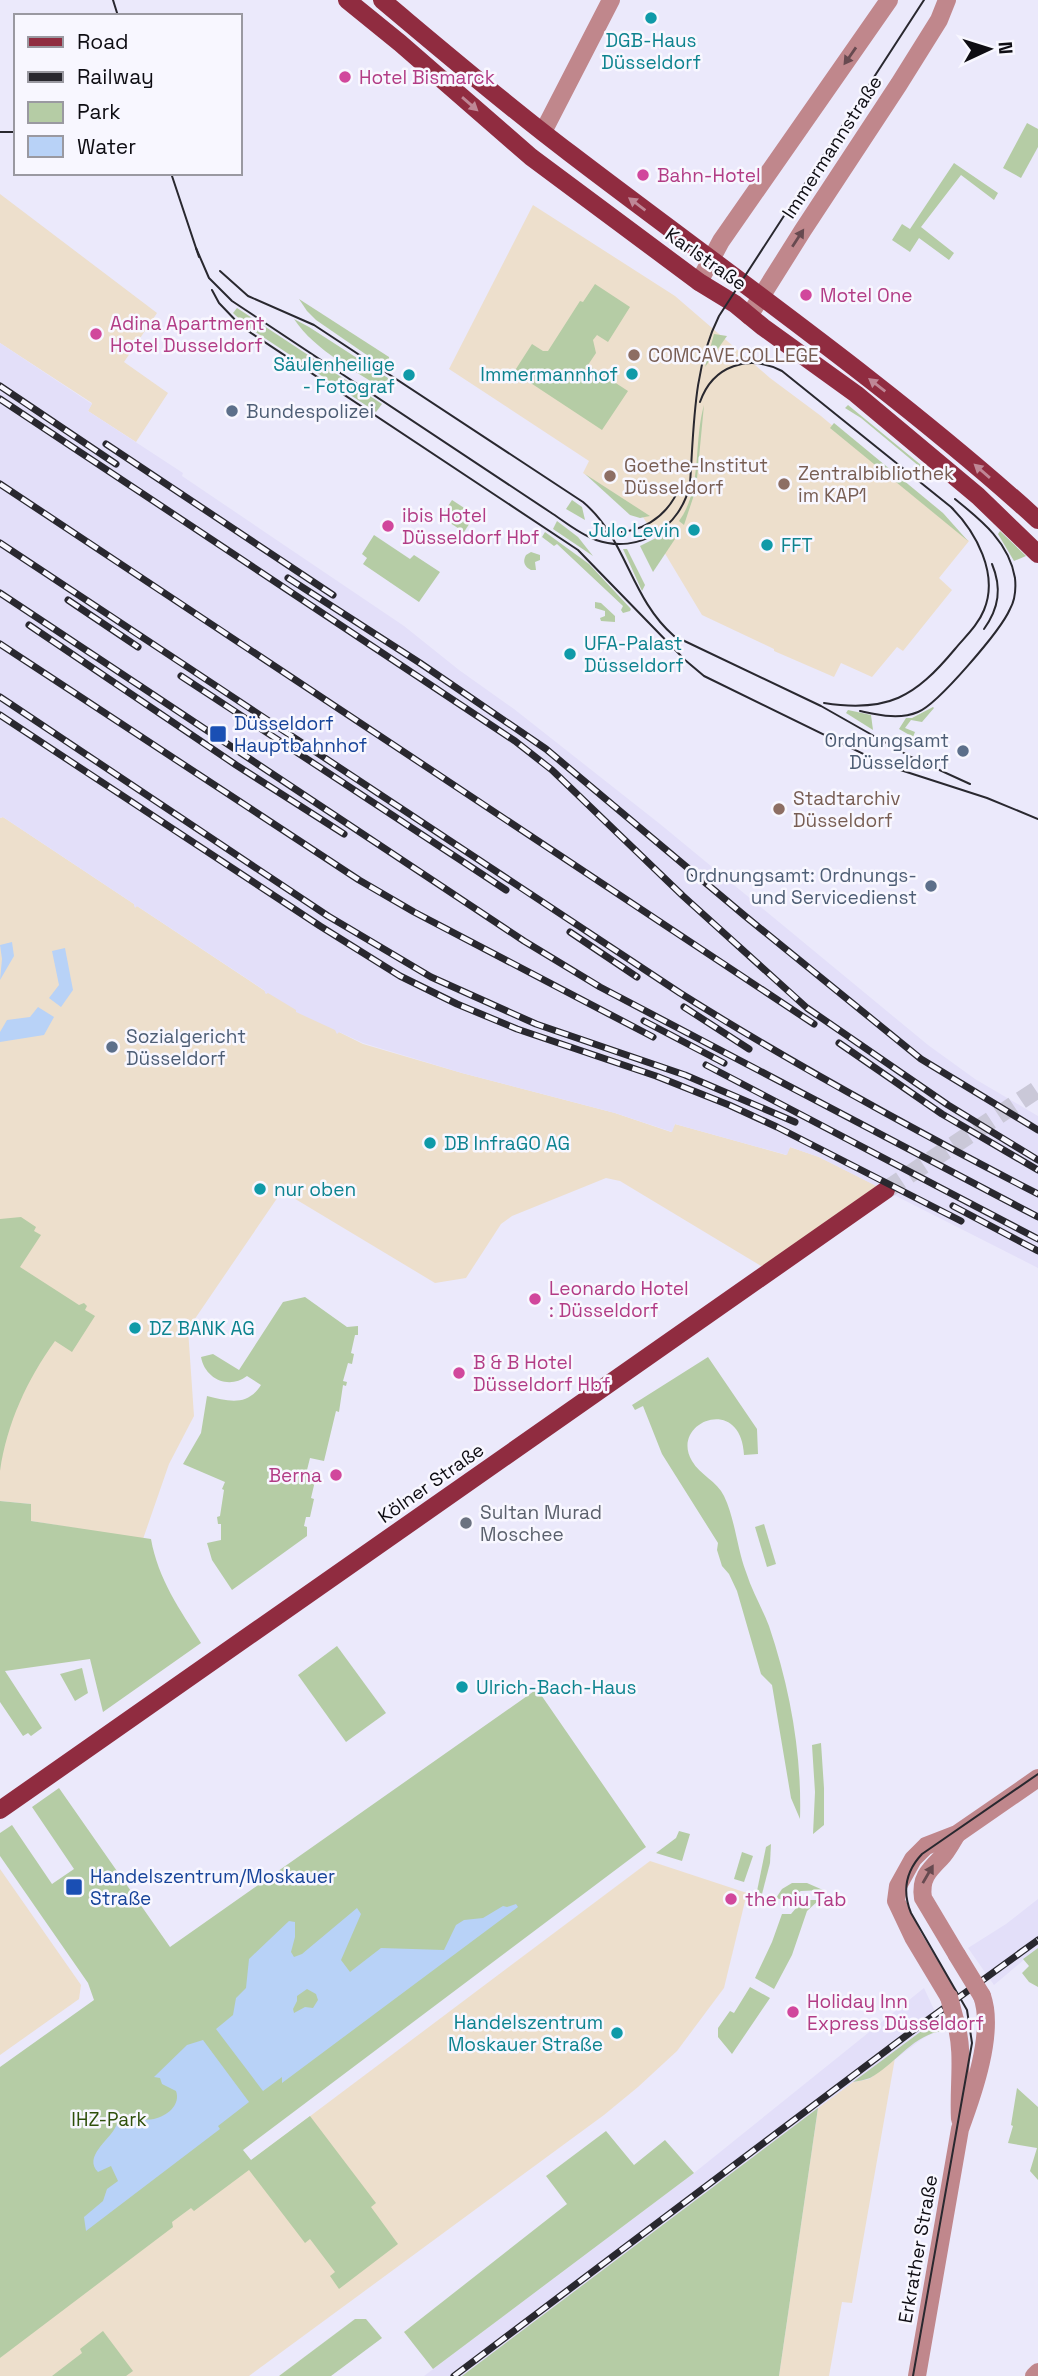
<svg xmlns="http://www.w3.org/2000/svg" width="1038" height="2376" font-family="'Space Grotesk',sans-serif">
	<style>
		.commercial { fill: #eddfcc }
		.built { fill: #e3dff9 }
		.green { fill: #b5cca5 }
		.water { fill: #b8d2f7; fill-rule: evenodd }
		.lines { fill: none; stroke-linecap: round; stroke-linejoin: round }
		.major-tunnel { stroke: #cac8d8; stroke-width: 18; stroke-dasharray: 18 9; stroke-linecap: butt }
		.minor { stroke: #c0878c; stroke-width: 18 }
		.major { stroke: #902c40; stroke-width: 18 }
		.tram { stroke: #29282f; stroke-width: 2 }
		.rail-casing { stroke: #29282f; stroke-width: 7 }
		.rail { stroke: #f8f7ff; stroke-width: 4.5; stroke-dasharray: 13; stroke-linecap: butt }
		.minor-bridge { stroke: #c0878c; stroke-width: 18 }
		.oneway { fill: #674a50 }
		.oneway2 { fill: #bf8796 }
		.culture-dot { fill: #0f9aa8; stroke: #f8f7ff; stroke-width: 2.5 }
		.hotel-dot { fill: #d1479c; stroke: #f8f7ff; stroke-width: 2.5 }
		.education-dot { fill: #8d6e63; stroke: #f8f7ff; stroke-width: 2.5 }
		.service-dot { fill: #5c6f8a; stroke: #f8f7ff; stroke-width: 2.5 }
		.transit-dot { fill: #1a4fb4; stroke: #f8f7ff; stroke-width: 2.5 }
		.worship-dot { fill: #6b7280; stroke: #f8f7ff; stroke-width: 2.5 }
		.labels { text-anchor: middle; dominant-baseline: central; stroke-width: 5; stroke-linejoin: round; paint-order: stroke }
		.culture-label { font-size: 19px; fill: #0d838f; stroke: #f8f7ff; text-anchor: start }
		.hotel-label { font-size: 19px; fill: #b23c85; stroke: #f8f7ff; text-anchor: start }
		.street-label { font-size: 19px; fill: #0e0d13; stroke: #f8f7ff }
		.education-label { font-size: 19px; fill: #785e54; stroke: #f8f7ff; text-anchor: start }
		.service-label { font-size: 19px; fill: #4e5e75; stroke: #f8f7ff; text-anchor: start }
		.transit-label { font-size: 19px; fill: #164399; stroke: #f8f7ff; text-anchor: start }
		.worship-label { font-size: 19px; fill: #5b616d; stroke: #f8f7ff; text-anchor: start }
		.park-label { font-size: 19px; fill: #2f500b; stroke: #f8f7ff }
	</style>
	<rect width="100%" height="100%" fill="#ebe9fb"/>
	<g class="commercial">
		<path d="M0,194L157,313L124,362L168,393L136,442L88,411L92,403L0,343Z"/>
		<path d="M533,205L675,296L770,378L821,416L969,541L939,578L952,590L903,651L897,647L872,677L841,663L834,677L774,651V649L702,615L640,512L583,473L589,461L449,369Z"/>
		<path d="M3,817L134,904L135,907L137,906L265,991L266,994L267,992L336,1030L337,1033L339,1032L363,1044L462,1073L615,1113L671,1132L675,1124L786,1155L790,1147L819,1157L877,1186L766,1269L620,1181L606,1178L512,1216L501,1224L466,1278L435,1283L282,1191L188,1329L194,1416L169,1464L143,1539L31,1521V1504L0,1501V1460L18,1267L0,1221V818Z"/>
		<path d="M650,1861L747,1893L724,1988L677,2051L638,2087L604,2115L249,2376H0V2349Z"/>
		<path d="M0,1869L81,1985L79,1999L0,2055Z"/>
		<path d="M895,2058L852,2303L842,2302L829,2376H779L818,2108L853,2082L869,2079Z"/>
	</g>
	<g class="built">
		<path d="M0,343L92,404L88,411L183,473L182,476L404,626L459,670L514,709L660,824L928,1045L975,1079L1038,1116V1268L819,1157L790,1147L787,1155L675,1124L672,1132L615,1113L462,1073L363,1043L339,1032L337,1034L335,1030L296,1012V1010L268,993L266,994L264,990L137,906L135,908L134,904L3,817L0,818Z"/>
		<path d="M1038,1899V1948L994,1985L968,1948L1006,1924Z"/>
		<path d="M924,1988L944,2031L935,2032L922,2039L869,2079L853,2082L818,2108L813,2138L491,2376H424L694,2173Z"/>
	</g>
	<g class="green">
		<path d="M1027,123L1038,129V147L1021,178L1003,168Z"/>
		<path d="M954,163L998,193L994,200L961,175L921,227L954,253L949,260L919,238L910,252L892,240L902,224L910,229Z"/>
		<path d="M595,284L630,307L608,342L597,335L593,340L596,353L588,365L628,391L602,430L514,372L532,344L543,351H548L580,301L583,302Z"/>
		<path d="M299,299L389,357L390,371L316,320L307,311Z"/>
		<path d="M237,308L382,404L376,412L248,327L233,313Z"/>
		<path d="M294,319L309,327L391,380L392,388L389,393C358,372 315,351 294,319Z"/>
		<path d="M714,334L727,336L705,367Z"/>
		<path d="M704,405L696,489L684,525L679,521C703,488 693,443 704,405Z"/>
		<path d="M848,405L938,479L937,481L861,418L845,408Z"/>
		<path d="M834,423L943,513L968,541L830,428Z"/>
		<path d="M585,474L650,516L640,518L630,515Z"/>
		<path d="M452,500L475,515L464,532L441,517Z"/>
		<path d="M572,500L582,507L585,520L566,509Z"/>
		<path d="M557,521L578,537L593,556L553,529Z"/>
		<path d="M670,531L677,536L653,572L640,546Z"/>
		<path d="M1000,531L1026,556L1014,561L998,534Z"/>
		<path d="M545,532L589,564L631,609L630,611L623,613L621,610L623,606L557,544L554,546L542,537Z"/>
		<path d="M374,535L410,559L414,555L440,572L419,602L363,564L367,558L362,554Z"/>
		<path d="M623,549H627L645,585L642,591Z"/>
		<path d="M531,552L540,555V560L535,562L536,570H531C525,567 522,562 526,555Z"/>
		<path d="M595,602L601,603L615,616V622L601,621L600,618L605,616V611L595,608Z"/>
		<path d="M933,707L934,708L922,722L911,720L905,728L915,732L913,737L899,729L906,718H912Z"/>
		<path d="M848,710L871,715L873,730L846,713Z"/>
		<path d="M21,1217L36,1227L34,1231L41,1235L20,1267L79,1305L84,1303L87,1306L85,1310L95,1316L72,1352L55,1341C27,1380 7,1423 0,1471V1219Z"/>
		<path d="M305,1297L347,1327L358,1326V1335H355L351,1353L354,1354L352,1364L348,1363L343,1381L347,1382L346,1386L343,1385L339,1412L336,1411L324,1461L310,1458L307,1470L313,1472L311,1480L315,1481L311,1498L314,1499L310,1517H306L304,1526L307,1527V1536L232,1590L212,1560L207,1543L221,1540V1524H218L217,1517L220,1516L224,1490L222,1489L225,1482L183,1464L201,1433L207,1396C228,1401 247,1407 261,1385L247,1376C229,1390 205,1379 201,1357L213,1354L239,1370L283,1302Z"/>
		<path d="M708,1357L757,1429L758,1454L744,1455C741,1393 669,1423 692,1461C700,1475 717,1481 724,1496C735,1519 737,1548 746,1572C752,1591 762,1608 769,1626C790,1688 802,1754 800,1819L791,1798L772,1685L761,1674L737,1591L729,1574L722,1566L717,1550L718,1543L662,1454L643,1406L635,1410L632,1405Z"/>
		<path d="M0,1501L31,1504V1521L151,1539C158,1579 180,1610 201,1643L103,1712L90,1659L5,1671L42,1728L31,1736L28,1733L23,1736L0,1702Z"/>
		<path d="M764,1524L776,1564L767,1567L755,1527Z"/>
		<path d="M337,1646L386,1713L346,1742L298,1675Z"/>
		<path d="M82,1668L88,1693L75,1701L60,1674Z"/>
		<path d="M537,1689L646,1847L243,2150L251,2160L310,2116L376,2203L371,2207L398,2244L339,2289L330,2276L335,2272L310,2239L305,2243L249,2170L194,2211L191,2208L172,2222L173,2227L0,2358V2067L94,2000L88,1983L0,1856V1833L12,1825L52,1884L74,1869L32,1807L59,1788L170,1947Z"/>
		<path d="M821,1743L824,1788V1825L813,1834L815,1792L812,1745Z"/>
		<path d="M679,1831L690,1834L682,1861L656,1853L676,1838Z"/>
		<path d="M771,1844L770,1863L762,1894L757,1891L766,1847Z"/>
		<path d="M742,1852L753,1856L744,1882L734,1879Z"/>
		<path d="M792,1883H807L823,1890L801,1891L784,1900L776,1898L782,1889Z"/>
		<path d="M809,1900H819L807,1911L792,1955L774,1989L755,1978L772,1942L782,1914H791L797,1907Z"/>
		<path d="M1038,1948V1987L1029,1982L1022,1973L1029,1966L1023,1959Z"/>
		<path d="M750,1987L770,1998L732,2054L718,2037V2028L730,2011L734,2013Z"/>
		<path d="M939,2018L944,2031C914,2033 895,2065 870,2078C865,2080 858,2081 853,2082Z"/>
		<path d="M1017,2088L1038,2107V2180L1030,2171L1037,2148L1008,2143L1013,2126L1011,2125Z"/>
		<path d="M818,2108L779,2376H462Z"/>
		<path d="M606,2131L634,2165L665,2140L694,2173L433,2369L404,2332L567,2204L546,2176Z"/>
		<path d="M355,2319H366L382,2338L331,2376H279Z"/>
		<path d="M103,2331L133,2371L126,2376H52L82,2353L80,2349Z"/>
	</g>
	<g class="water">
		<path d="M12,942L14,956L0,980L2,959L0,945Z"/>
		<path d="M65,948L73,990L61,1007L49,998L59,985L52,951Z"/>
		<path d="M38,1007L54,1017L44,1035L0,1042V1032L7,1020L30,1017Z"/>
		<path d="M516,1904L518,1907L282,2083V2077L263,2091L216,2029L233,2015L236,1998L246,1988L249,1959L289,1921L295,1922V1937L291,1952L294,1957L302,1954L357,1908L361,1914L341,1960L350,1972L381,1948L444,1950L456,1925L464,1920L483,1918L503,1906L507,1907ZM307,1989L316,1994L318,2000L313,2008L305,2007L294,2013L293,2009L297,2001V1996Z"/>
		<path d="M203,2040L249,2102L218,2126L220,2129L86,2231L84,2217L103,2201L107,2189L118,2181L111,2166L98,2172C83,2157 109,2140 115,2128C117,2125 118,2120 118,2117C129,2117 143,2121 154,2119C167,2116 181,2105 176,2091L162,2084L160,2078L154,2077L187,2045Z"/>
	</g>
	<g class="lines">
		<path class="major-tunnel" d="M886,1190L1038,1089"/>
		<g class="minor">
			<path d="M543,132L611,0"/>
			<path d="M699,282L721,241L889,0"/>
			<path d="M749,316L803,230L899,84L939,20L947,0"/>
			<path d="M957,1955L923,1898C920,1879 928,1871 941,1858C947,1852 952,1842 957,1834"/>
			<path d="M949,1997L913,1937L896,1901L898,1886L913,1859L926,1846L957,1834L1038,1778"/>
			<path d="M955,2020C965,2053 958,2085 960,2119"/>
			<path d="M917,2376L960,2129C973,2094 995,2032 982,1996"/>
			<path d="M1034,2376L1038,2372"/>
		</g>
		<g class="major">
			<path d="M347,0L400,43L531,157L699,282L735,304L763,327L856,394L978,496L1038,554"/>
			<path d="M382,0C444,52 506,105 571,154C728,274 891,387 1038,520"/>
			<path d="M0,1810L886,1190"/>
		</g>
		<g class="tram">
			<path d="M113,0L118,16"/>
			<path d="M0,132H16"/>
			<path d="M171,173L199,257"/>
			<path d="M196,248L209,278L232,301L550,512C564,521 579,534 596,540C639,555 681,527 690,484C694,427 693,368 719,316L924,0"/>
			<path d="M220,271L248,296L314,325L583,502C627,539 630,598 674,636L821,706L911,757L970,784"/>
			<path d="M212,290L219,303L242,327L578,550L685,660L704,676L888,766L987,798L1038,819"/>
			<path d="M700,402C713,365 749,354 782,371L951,507C976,532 999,574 984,610C978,625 966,636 955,649C915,697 888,713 824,703"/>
			<path d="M602,531C638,537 669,518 681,483"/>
			<path d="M984,629C999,608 1002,588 992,564"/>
			<path d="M860,711C879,715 899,720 918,712C938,704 1001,630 1010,609C1015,600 1016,588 1015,578C1009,542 981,520 955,499"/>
			<path d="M913,2376L972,2043L967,2010L911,1913C902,1891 906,1871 922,1854L1038,1774"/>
		</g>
		<g class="rail-casing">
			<g id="rail">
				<path d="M0,386L116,464"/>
				<path d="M0,399L515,741L552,770L683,896L807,1008L948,1105L1038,1160"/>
				<path d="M106,444L333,595"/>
				<path d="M0,484L814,1024"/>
				<path d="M0,543L680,993C796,1066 916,1131 1038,1194"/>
				<path d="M288,578L420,663L546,749L745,916L921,1059L1038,1130"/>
				<path d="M0,593L524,941L600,987L1038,1217"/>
				<path d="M68,600L138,647"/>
				<path d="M29,625L236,765L344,834"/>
				<path d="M0,644L359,880L414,912L653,1037"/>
				<path d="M181,676L506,890"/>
				<path d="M0,697L328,916L431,977L536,1024L685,1075L795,1122"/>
				<path d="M0,715L320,926L400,976L457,1004L517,1029L656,1076L729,1105L777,1127L961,1221"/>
				<path d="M570,932L637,977"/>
				<path d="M684,1007L749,1049"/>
				<path d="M644,1021L724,1063"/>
				<path d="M839,1043L942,1114L1038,1170"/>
				<path d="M706,1065L1038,1239"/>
				<path d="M953,1206L1038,1251"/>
				<path d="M454,2376L911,2032L1038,1940"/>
			</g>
		</g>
		<use href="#rail" class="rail"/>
		<g class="minor-bridge">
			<path d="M957,1955L982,1996"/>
			<path d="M949,1997L955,2020"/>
		</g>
	</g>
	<defs><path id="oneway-solid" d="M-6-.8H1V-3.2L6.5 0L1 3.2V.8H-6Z" transform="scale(1.75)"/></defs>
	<g class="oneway">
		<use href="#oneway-solid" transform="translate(850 56) rotate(125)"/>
		<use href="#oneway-solid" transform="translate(798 238) rotate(-57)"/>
		<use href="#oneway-solid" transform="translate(928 1874) rotate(-60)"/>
	</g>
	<g class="oneway2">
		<use href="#oneway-solid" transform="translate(470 104) rotate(41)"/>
		<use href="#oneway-solid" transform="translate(637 204) rotate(-143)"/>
		<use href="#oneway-solid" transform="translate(877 385) rotate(-142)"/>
		<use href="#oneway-solid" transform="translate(982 471) rotate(-139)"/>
	</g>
	<g class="culture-dot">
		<circle cx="651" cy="18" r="7"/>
		<circle cx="632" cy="374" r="7"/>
		<circle cx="409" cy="375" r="7"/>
		<circle cx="694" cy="530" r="7"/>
		<circle cx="767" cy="545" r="7"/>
		<circle cx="570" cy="654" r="7"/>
		<circle cx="430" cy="1143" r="7"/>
		<circle cx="260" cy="1189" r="7"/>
		<circle cx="135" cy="1328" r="7"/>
		<circle cx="462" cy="1687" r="7"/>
		<circle cx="617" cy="2033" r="7"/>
	</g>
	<g class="hotel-dot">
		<circle cx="345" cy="77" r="7"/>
		<circle cx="643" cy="175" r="7"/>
		<circle cx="806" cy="295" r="7"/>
		<circle cx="96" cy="334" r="7"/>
		<circle cx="388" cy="526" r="7"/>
		<circle cx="535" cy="1299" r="7"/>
		<circle cx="459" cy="1373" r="7"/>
		<circle cx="336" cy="1475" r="7"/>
		<circle cx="731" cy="1899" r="7"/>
		<circle cx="793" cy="2012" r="7"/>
	</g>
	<g class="education-dot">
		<circle cx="634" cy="355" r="7"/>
		<circle cx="610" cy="476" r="7"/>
		<circle cx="784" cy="484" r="7"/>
		<circle cx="779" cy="809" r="7"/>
	</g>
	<g class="service-dot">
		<circle cx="232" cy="411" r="7"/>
		<circle cx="963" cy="751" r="7"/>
		<circle cx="931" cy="886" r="7"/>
		<circle cx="112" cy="1047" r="7"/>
	</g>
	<g class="transit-dot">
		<rect x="209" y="725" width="18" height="18" rx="3.5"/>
		<rect x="65" y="1878" width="18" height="18" rx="3.5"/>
	</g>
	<circle class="worship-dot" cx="466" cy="1523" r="7"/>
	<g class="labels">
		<g class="culture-label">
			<text x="651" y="40" text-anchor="middle">DGB-Haus<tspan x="651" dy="22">Düsseldorf</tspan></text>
			<text x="395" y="364" text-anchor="end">Säulenheilige<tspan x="395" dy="22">- Fotograf</tspan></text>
			<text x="618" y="374" text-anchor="end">Immermannhof</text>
			<text x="680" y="530" text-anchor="end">Julo Levin</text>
			<text x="781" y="545">FFT</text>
			<text x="584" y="643">UFA-Palast<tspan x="584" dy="22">Düsseldorf</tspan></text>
			<text x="444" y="1143">DB InfraGO AG</text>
			<text x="274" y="1189">nur oben</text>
			<text x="149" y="1328">DZ BANK AG</text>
			<text x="476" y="1687">Ulrich-Bach-Haus</text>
			<text x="603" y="2022" text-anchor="end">Handelszentrum<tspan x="603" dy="22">Moskauer Straße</tspan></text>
		</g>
		<g class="hotel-label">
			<text x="359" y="77">Hotel Bismarck</text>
			<text x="657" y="175">Bahn-Hotel</text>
			<text x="820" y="295">Motel One</text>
			<text x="110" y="323">Adina Apartment<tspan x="110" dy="22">Hotel Dusseldorf</tspan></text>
			<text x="402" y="515">ibis Hotel<tspan x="402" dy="22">Düsseldorf Hbf</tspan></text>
			<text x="549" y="1288">Leonardo Hotel<tspan x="549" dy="22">: Düsseldorf</tspan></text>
			<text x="473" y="1362">B &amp; B Hotel<tspan x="473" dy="22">Düsseldorf Hbf</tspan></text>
			<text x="322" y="1475" text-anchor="end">Berna</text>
			<text x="745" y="1899">the niu Tab</text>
			<text x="807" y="2001">Holiday Inn<tspan x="807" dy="22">Express Düsseldorf</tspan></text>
		</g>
		<g class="street-label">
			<text transform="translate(832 147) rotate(-57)">Immermannstraße</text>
			<text transform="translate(706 259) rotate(35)">Karlstraße</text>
			<text transform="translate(431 1483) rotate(-35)">Kölner Straße</text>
			<text transform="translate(918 2249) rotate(-80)">Erkrather Straße</text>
		</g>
		<g class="education-label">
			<text x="648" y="355">COMCAVE.COLLEGE</text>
			<text x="624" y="465">Goethe-Institut<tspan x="624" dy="22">Düsseldorf</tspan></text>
			<text x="798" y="473">Zentralbibliothek<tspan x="798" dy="22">im KAP1</tspan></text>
			<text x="793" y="798">Stadtarchiv<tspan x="793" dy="22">Düsseldorf</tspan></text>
		</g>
		<g class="service-label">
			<text x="246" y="411">Bundespolizei</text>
			<text x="949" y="740" text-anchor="end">Ordnungsamt<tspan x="949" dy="22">Düsseldorf</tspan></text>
			<text x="917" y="875" text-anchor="end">Ordnungsamt: Ordnungs-<tspan x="917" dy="22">und Servicedienst</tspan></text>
			<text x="126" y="1036">Sozialgericht<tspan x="126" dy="22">Düsseldorf</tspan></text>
		</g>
		<g class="transit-label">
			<text x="234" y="723">Düsseldorf<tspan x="234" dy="22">Hauptbahnhof</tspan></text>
			<text x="90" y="1876">Handelszentrum/Moskauer<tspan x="90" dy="22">Straße</tspan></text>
		</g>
		<g class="worship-label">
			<text x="480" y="1512">Sultan Murad<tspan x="480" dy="22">Moschee</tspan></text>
		</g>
		<g class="park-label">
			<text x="109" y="2119">IHZ-Park</text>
		</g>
	</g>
	<rect x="14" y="14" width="228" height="161" fill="#f8f7ff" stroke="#9a99a1" stroke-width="2"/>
	<rect x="28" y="37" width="35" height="10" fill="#902c40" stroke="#9a99a1" stroke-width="2"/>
	<text x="77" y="49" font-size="21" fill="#0e0d13">Road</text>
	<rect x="28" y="72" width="35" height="10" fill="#29282f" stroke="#9a99a1" stroke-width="2"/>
	<text x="77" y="84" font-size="21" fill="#0e0d13">Railway</text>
	<rect x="28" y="102" width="35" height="21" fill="#b5cca5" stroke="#9a99a1" stroke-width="2"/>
	<text x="77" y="119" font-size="21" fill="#0e0d13">Park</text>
	<rect x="28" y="136" width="35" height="21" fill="#b8d2f7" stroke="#9a99a1" stroke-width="2"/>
	<text x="77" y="154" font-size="21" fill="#0e0d13">Water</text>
	<g transform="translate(989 49) rotate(86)" stroke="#f8f7ff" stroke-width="5" paint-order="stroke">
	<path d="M0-5L12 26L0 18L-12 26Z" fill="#0e0d13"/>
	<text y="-10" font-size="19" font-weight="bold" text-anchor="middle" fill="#0e0d13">N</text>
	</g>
</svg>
